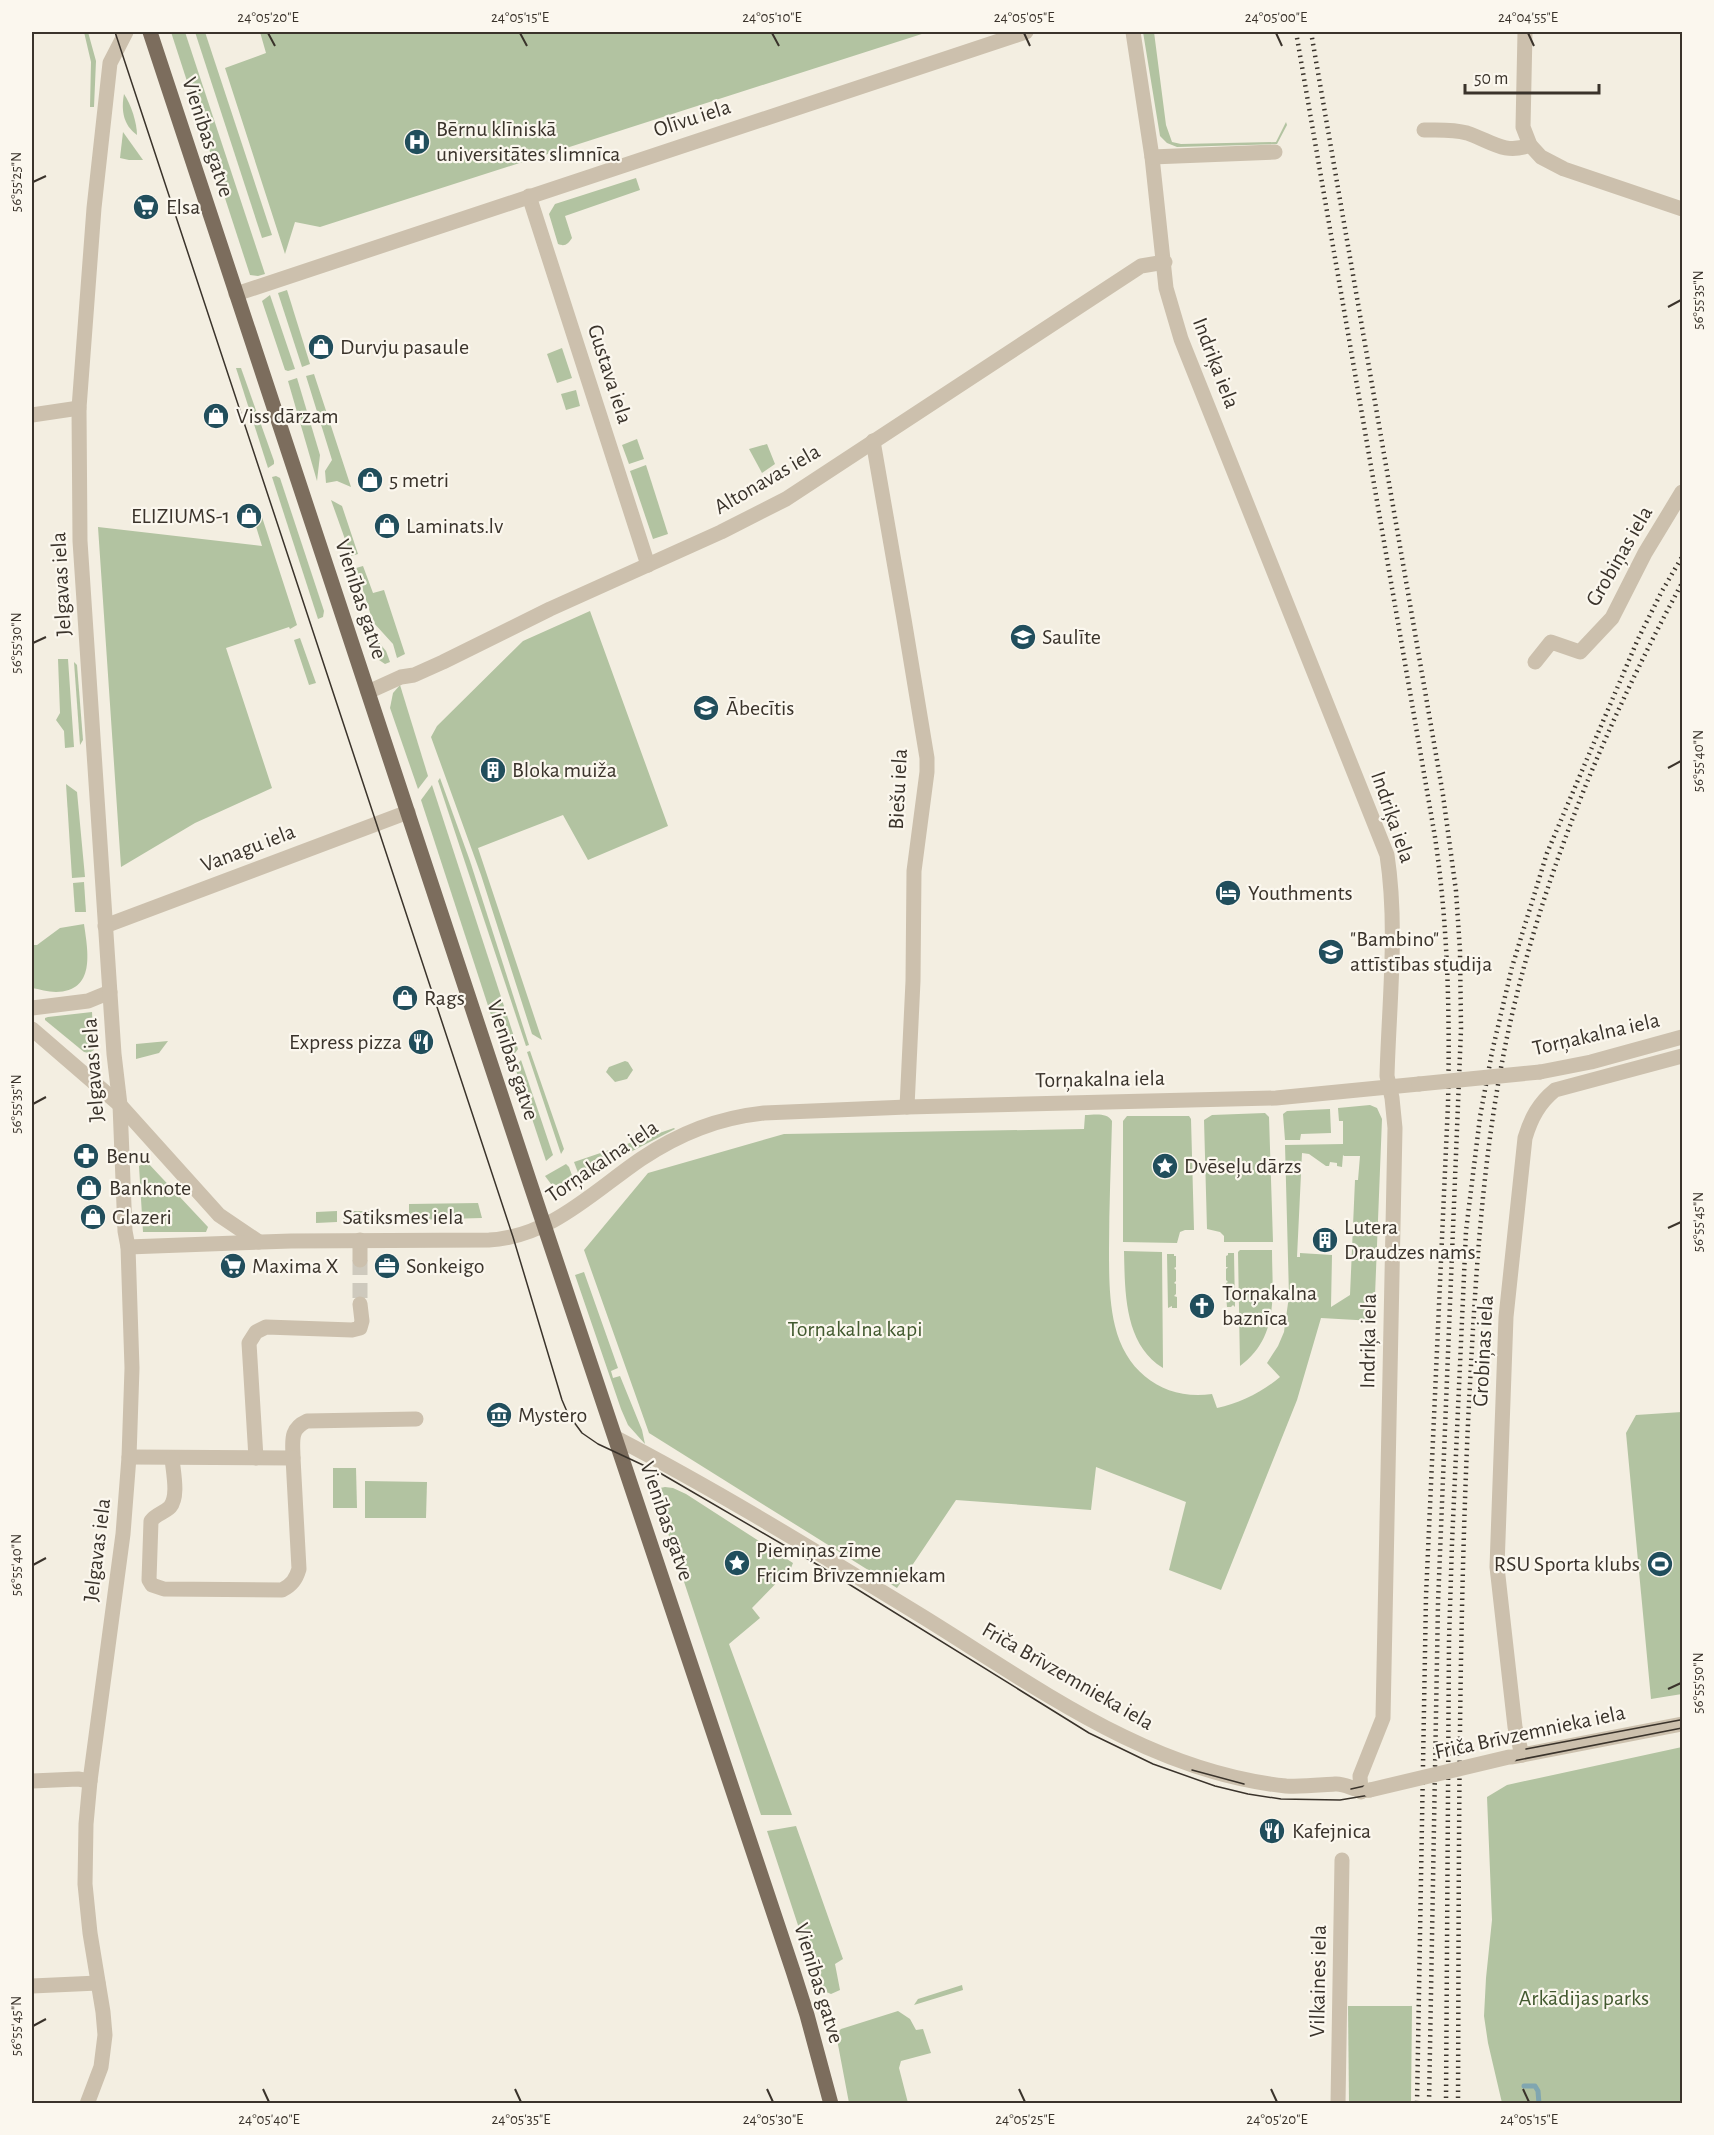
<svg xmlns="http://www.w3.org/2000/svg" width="1714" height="2135" font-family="'Alegreya Sans',sans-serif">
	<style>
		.green { fill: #b2c3a1; fill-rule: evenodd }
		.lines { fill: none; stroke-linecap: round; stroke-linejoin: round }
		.stream { stroke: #80a6b0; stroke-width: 5 }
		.minor-tunnel { stroke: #cec9bd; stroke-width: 15; stroke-dasharray: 15 8; stroke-linecap: butt }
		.minor { stroke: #ccc0ad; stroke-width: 15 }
		.major { stroke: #7c6d5d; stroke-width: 15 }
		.tram { stroke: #3a332b; stroke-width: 1.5 }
		.rail { stroke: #3a332b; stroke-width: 4.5; stroke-dasharray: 1.5 4.5; stroke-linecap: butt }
		.minor-bridge { stroke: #ccc0ad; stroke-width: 15 }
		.ticks { fill: none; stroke: #3a332b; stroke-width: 2 }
		.labels { text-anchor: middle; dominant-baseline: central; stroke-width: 4.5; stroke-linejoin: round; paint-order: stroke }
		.street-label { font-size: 22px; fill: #3a332b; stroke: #fbf7ee }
		.poi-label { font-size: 22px; fill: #3a332b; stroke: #fbf7ee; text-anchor: start }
		.park-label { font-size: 22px; fill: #42592f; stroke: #fbf7ee }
		.neatline { fill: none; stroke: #3a332b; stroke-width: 2 }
		.ticks-label { font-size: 15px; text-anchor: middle; fill: #3a332b }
	</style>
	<rect width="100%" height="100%" fill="#f3eee1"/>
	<g class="green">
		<path d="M84,32H88L96,61L94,107H90L91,62Z"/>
		<path d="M171,32H185L265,274L258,276L250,275Z"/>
		<path d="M195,32H205L272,235L262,238Z"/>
		<path d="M260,32H928L320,227L295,222L285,254L225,68L266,53Z"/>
		<path d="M1143,32H1154L1166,125L1172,142L1181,144L1276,142L1286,122L1287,125L1277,144L1177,147L1167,143L1160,136Z"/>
		<path d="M124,94C131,104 137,123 137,135C123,125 121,110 124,94Z"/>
		<path d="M123,132L143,160H129L120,158Z"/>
		<path d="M636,178L640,190L565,216L572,238C568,244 565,247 558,244L549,214L555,204Z"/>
		<path d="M287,290L310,364L302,367L278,293Z"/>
		<path d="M270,295L295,369L288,371L285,370L262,301Z"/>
		<path d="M562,348L572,378L557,383L547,354Z"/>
		<path d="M236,368H241L274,461V464L268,468Z"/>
		<path d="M314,374L351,487L337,481L326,483L325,471L332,460L306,376Z"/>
		<path d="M297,378L320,455L317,481L288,381Z"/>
		<path d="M576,390L580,406L566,410L561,394Z"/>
		<path d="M637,439L644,459L629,464L622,445Z"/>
		<path d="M767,444L775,464L762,473L749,449Z"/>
		<path d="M646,465L668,534L653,539L630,471Z"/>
		<path d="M276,476L280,478L324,611L323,617L318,619L272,477Z"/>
		<path d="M331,500L342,506L358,554L351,556Z"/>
		<path d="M261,514L297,625L290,629L289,627L226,648L272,788L195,823L121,867L98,527L262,546L254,520V516Z"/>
		<path d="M363,566L373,593L384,590L405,654L397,658L393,644L373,622L356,568Z"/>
		<path d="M590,611L668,826L588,860L563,815L478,848L542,1040L532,1034L481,875L431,737L437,726L523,641Z"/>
		<path d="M366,627L386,651L390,662L385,664L376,658Z"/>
		<path d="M300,638L316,683L309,685L294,640Z"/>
		<path d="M58,659H68L74,747L65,748L64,731L56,720L60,713Z"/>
		<path d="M74,662L77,665L83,740L80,745Z"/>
		<path d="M400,685L428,776L418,789L390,708L393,693Z"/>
		<path d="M440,778L470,861L529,1045L526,1046L438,781Z"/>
		<path d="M66,784L77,792L85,877L72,878Z"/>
		<path d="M432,785L518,1049L507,1064L421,800Z"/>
		<path d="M84,882L86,912H75L73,883Z"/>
		<path d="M84,924C88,952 96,991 56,992C48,992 39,989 32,988V945H37L60,928Z"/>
		<path d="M92,1012L94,1050L89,1053L84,1052L45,1020V1018L48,1017Z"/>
		<path d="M168,1041L159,1053L136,1059V1044Z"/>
		<path d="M530,1051L564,1149L561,1154L527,1052Z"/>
		<path d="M521,1060L553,1155L546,1161L515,1067Z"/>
		<path d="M625,1061L628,1062L633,1070L627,1079L615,1082L606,1072L609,1067Z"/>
		<path d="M1370,1105L1377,1108L1382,1119L1374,1321L1321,1318L1297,1400L1221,1590L1169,1570L1186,1502L1096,1467L1091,1510L956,1500L897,1588L649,1433L584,1250L648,1173L784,1134L1084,1129L1085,1115C1094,1115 1107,1112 1112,1121C1111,1164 1109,1206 1109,1249C1109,1274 1109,1301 1115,1326C1126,1373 1165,1401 1212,1394L1217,1408C1240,1403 1262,1392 1280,1377L1267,1363L1278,1346L1284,1332L1289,1296L1285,1145L1343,1144V1121H1339L1338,1108ZM1302,1153L1309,1154L1326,1166H1329L1330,1162L1337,1163V1166L1342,1167L1343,1155L1344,1156H1360L1358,1180H1355L1350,1295L1331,1307L1332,1255L1300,1253V1257H1297Z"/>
		<path d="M1330,1109L1331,1133L1301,1134L1300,1140H1285L1283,1114L1287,1111Z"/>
		<path d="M1265,1113L1269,1117L1273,1242H1224V1236L1220,1232L1207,1229L1204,1120L1212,1115Z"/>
		<path d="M1127,1116H1189L1191,1119L1194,1230H1185L1180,1232L1177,1243L1123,1242V1121Z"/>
		<path d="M674,1128L675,1129L580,1178L574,1162Z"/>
		<path d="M147,1162L208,1227L206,1232H143L139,1166Z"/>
		<path d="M566,1164L569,1167L574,1181L562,1186L551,1184L545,1176Z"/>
		<path d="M478,1203L482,1218L409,1220V1204Z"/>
		<path d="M337,1211V1222L316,1223V1212Z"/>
		<path d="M344,1211H369V1223H343Z"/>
		<path d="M1240,1250H1272C1272,1294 1280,1336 1240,1366L1238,1252Z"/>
		<path d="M1124,1251L1162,1252L1163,1368C1124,1344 1125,1292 1124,1251Z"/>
		<path d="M1228,1253H1234L1235,1307L1233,1305L1231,1307H1227L1226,1296H1229L1226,1294V1283L1228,1282L1226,1280V1269L1228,1267H1226V1256L1228,1255Z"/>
		<path d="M1167,1254H1174V1256H1176V1267L1174,1268L1176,1270V1281L1174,1283L1176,1284V1294L1174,1296L1177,1297V1308H1172V1306L1168,1308Z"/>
		<path d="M584,1272L618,1368L611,1371L613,1378L620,1376L642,1430L645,1444L628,1425L621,1409L575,1275Z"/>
		<path d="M1682,1412V1694L1651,1699L1626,1433L1636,1415Z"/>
		<path d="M333,1468H356L357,1508H333Z"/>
		<path d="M365,1481L427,1482L426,1518H365Z"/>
		<path d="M665,1487L673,1488L686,1494L793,1563L791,1568L752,1608L760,1618L729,1644L792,1815H761L662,1515L657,1492L660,1488Z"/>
		<path d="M1682,1747V2103H1502L1488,2043L1484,2016L1486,1978L1492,1920L1487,1797L1507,1785Z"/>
		<path d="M796,1826L843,1959L835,1964L840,1990L831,1994L824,1991L817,1983L767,1831Z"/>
		<path d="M962,1985L963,1990L914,2005L918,1999Z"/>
		<path d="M1348,2006H1412L1411,2103H1349Z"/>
		<path d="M898,2011L910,2019L916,2030L923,2029L931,2053L901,2061L899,2068L908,2103H849L836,2034L841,2029Z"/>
	</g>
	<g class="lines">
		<path class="stream" d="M1524,2086H1535L1538,2091L1539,2104"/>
		<path class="minor-tunnel" d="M360,1260V1304"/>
		<g class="minor">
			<path d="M1133,32L1152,157L1166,288L1181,339L1387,855C1398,927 1389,1003 1387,1076L1392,1098L1395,1128L1383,1718L1360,1776L1361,1792"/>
			<path d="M1525,32L1523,127L1530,145L1541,157L1564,169L1682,209"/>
			<path d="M1424,130C1439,130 1453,129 1467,133C1491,141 1504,155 1530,145"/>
			<path d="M1152,157L1275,152"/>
			<path d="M529,196L648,565"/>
			<path d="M236,294L1026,32"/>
			<path d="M32,415L79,408"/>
			<path d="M873,441L904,619L927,758V772L914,871L913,981L907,1107"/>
			<path d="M1535,662L1551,642L1580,652L1612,618L1645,553L1682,492"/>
			<path d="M368,692L401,677L414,675L443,662L550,609L721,532L786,499L1141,266L1165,262"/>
			<path d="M105,926L408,812"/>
			<path d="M32,1008L88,1001L110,992"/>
			<path d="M32,1029L120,1105L219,1215L259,1242"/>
			<path d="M1540,1072L1591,1062L1682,1037"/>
			<path d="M360,1240V1260"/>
			<path d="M128,1247L291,1241L489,1240C550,1237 594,1191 641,1159C680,1133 718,1118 764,1113L907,1107L1276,1098L1419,1084"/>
			<path d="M616,1438C720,1492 820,1554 920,1615C1034,1685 1148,1772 1286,1786C1302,1787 1319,1785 1335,1784C1348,1783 1355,1793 1370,1790"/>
			<path d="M129,1457L293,1458C293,1442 289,1429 307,1421L416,1419"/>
			<path d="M172,1458C173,1472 179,1496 170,1507C164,1513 156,1514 151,1521L149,1580L152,1585L164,1589L282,1590C292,1585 296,1579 299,1569L293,1458"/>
			<path d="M256,1458L249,1343L256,1332L266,1327L352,1330L360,1328L362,1321L360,1304"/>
			<path d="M1522,1755L1515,1727L1497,1567L1506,1317L1525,1138C1531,1118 1539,1103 1555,1090L1682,1056"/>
			<path d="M1512,1757L1682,1724"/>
			<path d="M32,1781L78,1779L90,1781"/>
			<path d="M32,1986L98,1983"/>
			<path d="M87,2104L101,2067L105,2035L103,2012L90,1933L85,1884L86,1824L90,1781L123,1534L129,1457L132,1368L128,1247L125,1231L120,1105L114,1054L80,541L79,408L94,208L110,63L126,32"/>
			<path d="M1338,2104L1342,1860"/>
		</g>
		<path class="major" d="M150,32L530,1183L793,1971L807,2015L831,2104"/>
		<g class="tram">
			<path d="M115,32L513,1237L562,1400L568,1414L582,1433L598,1444L660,1473L818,1565L1089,1733L1153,1764L1215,1786L1248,1794L1281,1799L1340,1800L1370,1795L1508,1762L1682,1728"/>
			<path d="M1526,1749L1680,1720"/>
			<path d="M1192,1770L1244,1784"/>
			<path d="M1351,1789L1427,1772"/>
		</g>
		<g class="rail">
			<path d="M1296,32L1435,837C1448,926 1450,1014 1448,1104L1426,1596L1417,2104"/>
			<path d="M1311,32L1443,795L1456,891L1460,951L1461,1029L1438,1603L1429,2104"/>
			<path d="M1446,2104L1449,1640L1452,1543L1466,1231L1480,1117L1492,1052L1512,967L1547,853L1638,639L1662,591L1682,557"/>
			<path d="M1458,2104C1459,1876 1458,1649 1468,1423C1475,1287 1481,1151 1511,1019C1546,866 1608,720 1682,583"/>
		</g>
		<g class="minor-bridge">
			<path d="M1419,1084L1540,1072"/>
			<path d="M1370,1790L1509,1757"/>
		</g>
	</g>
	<path class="ticks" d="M268,33L275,46M520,33L527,46M772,33L779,46M1024,33L1030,46M1276,33L1282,46M1528,33L1534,46M33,182L46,176M1668,307L1681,300M33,643L46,637M1668,768L1681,761M33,1104L46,1097M1668,1228L1681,1222M33,1565L46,1558M1668,1689L1681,1683M33,2026L46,2019M263,2089L269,2102M515,2089L521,2102M767,2089L773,2102M1019,2089L1025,2102M1271,2089L1277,2102M1523,2089L1529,2102"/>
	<defs>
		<g id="hospital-disc" transform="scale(1.35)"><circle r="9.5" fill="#214e5c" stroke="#fbf7ee"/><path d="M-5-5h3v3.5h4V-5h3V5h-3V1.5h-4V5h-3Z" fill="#fff"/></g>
		<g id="supermarket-disc" transform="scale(1.35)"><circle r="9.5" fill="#214e5c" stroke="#fbf7ee"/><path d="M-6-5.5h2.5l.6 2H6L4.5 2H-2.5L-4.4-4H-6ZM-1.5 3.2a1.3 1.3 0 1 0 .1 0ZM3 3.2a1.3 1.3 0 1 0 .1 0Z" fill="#fff"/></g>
		<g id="shop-disc" transform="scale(1.35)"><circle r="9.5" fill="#214e5c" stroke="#fbf7ee"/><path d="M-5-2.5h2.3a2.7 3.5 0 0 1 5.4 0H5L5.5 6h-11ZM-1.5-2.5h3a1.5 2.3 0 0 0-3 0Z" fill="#fff"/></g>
		<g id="school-disc" transform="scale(1.35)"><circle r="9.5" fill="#214e5c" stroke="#fbf7ee"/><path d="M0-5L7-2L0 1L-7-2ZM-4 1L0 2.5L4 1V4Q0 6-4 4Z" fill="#fff"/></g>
		<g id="building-disc" transform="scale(1.35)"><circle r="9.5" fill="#214e5c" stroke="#fbf7ee"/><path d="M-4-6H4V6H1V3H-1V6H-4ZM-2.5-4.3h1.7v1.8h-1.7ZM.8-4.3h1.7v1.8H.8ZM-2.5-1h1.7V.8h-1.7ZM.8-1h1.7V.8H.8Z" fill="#fff"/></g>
		<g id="hotel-disc" transform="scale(1.35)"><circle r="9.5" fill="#214e5c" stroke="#fbf7ee"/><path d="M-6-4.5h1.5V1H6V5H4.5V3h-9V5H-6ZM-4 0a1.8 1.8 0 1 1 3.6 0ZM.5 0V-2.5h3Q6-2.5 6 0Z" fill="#fff"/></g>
		<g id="restaurant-disc" transform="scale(1.35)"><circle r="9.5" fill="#214e5c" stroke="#fbf7ee"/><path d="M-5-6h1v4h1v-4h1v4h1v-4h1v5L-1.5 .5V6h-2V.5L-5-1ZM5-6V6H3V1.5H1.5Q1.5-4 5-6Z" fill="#fff"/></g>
		<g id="pharmacy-disc" transform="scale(1.35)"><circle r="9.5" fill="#214e5c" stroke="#fbf7ee"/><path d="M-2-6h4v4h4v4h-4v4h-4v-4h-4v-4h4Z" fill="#fff"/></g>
		<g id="sight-disc" transform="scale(1.35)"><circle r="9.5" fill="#214e5c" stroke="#fbf7ee"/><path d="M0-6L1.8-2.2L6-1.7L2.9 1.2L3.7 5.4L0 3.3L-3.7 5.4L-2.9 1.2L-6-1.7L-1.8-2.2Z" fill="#fff"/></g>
		<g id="office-disc" transform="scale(1.35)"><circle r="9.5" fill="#214e5c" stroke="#fbf7ee"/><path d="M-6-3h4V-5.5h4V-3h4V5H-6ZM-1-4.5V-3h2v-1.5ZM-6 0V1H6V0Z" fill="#fff"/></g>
		<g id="church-disc" transform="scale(1.35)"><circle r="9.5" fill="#214e5c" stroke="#fbf7ee"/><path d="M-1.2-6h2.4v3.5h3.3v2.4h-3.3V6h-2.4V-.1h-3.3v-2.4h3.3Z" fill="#fff"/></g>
		<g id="museum-disc" transform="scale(1.35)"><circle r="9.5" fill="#214e5c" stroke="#fbf7ee"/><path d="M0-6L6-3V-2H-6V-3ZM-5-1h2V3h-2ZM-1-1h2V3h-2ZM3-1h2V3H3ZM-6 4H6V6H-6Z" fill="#fff"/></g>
		<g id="stadium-disc" transform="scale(1.35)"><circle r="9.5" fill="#214e5c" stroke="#fbf7ee"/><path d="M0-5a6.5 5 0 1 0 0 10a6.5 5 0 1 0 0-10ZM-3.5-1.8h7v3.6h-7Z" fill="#fff"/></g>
	</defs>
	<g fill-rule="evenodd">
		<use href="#hospital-disc" x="417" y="142"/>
		<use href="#supermarket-disc" x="146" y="207"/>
		<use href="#shop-disc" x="321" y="347"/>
		<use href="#shop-disc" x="216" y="416"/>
		<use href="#shop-disc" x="370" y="480"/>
		<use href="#shop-disc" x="249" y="516"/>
		<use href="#shop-disc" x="387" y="526"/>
		<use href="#school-disc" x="1023" y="637"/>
		<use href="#school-disc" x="706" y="708"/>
		<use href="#building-disc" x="493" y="770"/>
		<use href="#hotel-disc" x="1228" y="893"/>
		<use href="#school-disc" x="1331" y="952"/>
		<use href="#shop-disc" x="405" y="998"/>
		<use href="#restaurant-disc" x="421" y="1042"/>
		<use href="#pharmacy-disc" x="86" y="1156"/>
		<use href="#sight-disc" x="1165" y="1166"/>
		<use href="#shop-disc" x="89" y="1188"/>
		<use href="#shop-disc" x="93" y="1217"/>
		<use href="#building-disc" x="1325" y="1240"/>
		<use href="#supermarket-disc" x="233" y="1266"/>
		<use href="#office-disc" x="387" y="1266"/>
		<use href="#church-disc" x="1202" y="1306"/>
		<use href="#museum-disc" x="499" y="1415"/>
		<use href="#sight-disc" x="737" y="1563"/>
		<use href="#stadium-disc" x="1660" y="1564"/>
		<use href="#restaurant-disc" x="1272" y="1831"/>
	</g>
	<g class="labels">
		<g class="street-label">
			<text transform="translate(692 118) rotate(-18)">Olīvu iela</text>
			<text transform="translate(208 137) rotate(72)">Vienības gatve</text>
			<text transform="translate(1216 363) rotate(69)">Indriķa iela</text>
			<text transform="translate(610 374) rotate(72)">Gustava iela</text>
			<text transform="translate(767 479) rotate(-30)">Altonavas iela</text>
			<text transform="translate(1619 556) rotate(-60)">Grobiņas iela</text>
			<text transform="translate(61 584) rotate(-93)">Jelgavas iela</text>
			<text transform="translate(361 599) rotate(72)">Vienības gatve</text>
			<text transform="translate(898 789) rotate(-87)">Biešu iela</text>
			<text transform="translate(1393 817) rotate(71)">Indriķa iela</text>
			<text transform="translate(248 848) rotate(-21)">Vanagu iela</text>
			<text transform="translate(1596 1034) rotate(-13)">Torņakalna iela</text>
			<text transform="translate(513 1060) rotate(72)">Vienības gatve</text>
			<text transform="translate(93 1070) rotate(-94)">Jelgavas iela</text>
			<text transform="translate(1100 1079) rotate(-1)">Torņakalna iela</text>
			<text transform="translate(602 1161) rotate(-34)">Torņakalna iela</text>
			<text x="403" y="1217">Satiksmes iela</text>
			<text transform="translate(1368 1341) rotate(-89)">Indriķa iela</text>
			<text transform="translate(1483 1351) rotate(-87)">Grobiņas iela</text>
			<text transform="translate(667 1521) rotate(71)">Vienības gatve</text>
			<text transform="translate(97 1550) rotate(-83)">Jelgavas iela</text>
			<text transform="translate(1068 1676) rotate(30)">Friča Brīvzemnieka iela</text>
			<text transform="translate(1530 1732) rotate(-12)">Friča Brīvzemnieka iela</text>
			<text transform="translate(1318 1981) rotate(-89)">Vilkaines iela</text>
			<text transform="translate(819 1983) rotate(73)">Vienības gatve</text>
		</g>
		<g class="poi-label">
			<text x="436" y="129">Bērnu klīniskā<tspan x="436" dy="25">universitātes slimnīca</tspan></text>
			<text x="166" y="207">Elsa</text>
			<text x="340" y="347">Durvju pasaule</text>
			<text x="236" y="416">Viss dārzam</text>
			<text x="389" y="480">5 metri</text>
			<text x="230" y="516" text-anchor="end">ELIZIUMS-1</text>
			<text x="406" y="526">Laminats.lv</text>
			<text x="1042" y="637">Saulīte</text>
			<text x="726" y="708">Ābecītis</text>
			<text x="512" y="770">Bloka muiža</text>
			<text x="1248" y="893">Youthments</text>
			<text x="1350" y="939">"Bambino"<tspan x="1350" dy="25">attīstības studija</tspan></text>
			<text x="424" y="998">Rags</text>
			<text x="402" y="1042" text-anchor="end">Express pizza</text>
			<text x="106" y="1156">Benu</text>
			<text x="1184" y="1166">Dvēseļu dārzs</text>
			<text x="109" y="1188">Banknote</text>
			<text x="112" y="1217">Glazeri</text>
			<text x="1344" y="1227">Lutera<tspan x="1344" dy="25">Draudzes nams</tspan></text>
			<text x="252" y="1266">Maxima X</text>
			<text x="406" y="1266">Sonkeigo</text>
			<text x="1222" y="1293">Torņakalna<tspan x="1222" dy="25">baznīca</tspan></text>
			<text x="518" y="1415">Mystero</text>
			<text x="756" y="1550">Piemiņas zīme<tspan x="756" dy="25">Fricim Brīvzemniekam</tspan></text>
			<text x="1640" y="1564" text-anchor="end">RSU Sporta klubs</text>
			<text x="1292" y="1831">Kafejnica</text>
		</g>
		<g class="park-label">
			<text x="855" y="1329">Torņakalna kapi</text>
			<text x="1584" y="1998">Arkādijas parks</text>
		</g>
	</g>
	<rect width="1714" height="2135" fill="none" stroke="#fbf7ee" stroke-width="66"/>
	<path d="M1465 84v9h134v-9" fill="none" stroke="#3a332b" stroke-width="3"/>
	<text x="1474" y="84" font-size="18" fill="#3a332b" stroke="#fbf7ee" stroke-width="4.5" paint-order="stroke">50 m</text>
	<rect x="33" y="33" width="1648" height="2069" class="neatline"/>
	<g class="ticks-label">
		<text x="268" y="22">24°05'20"E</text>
		<text x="520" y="22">24°05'15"E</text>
		<text x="772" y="22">24°05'10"E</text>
		<text x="1024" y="22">24°05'05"E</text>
		<text x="1276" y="22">24°05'00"E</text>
		<text x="1528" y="22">24°04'55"E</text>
		<text transform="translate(16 182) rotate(-90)" y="5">56°55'25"N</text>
		<text transform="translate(1698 300) rotate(-90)" y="5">56°55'35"N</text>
		<text transform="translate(16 643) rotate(-90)" y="5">56°55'30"N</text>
		<text transform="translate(1698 761) rotate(-90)" y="5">56°55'40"N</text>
		<text transform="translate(16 1104) rotate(-90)" y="5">56°55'35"N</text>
		<text transform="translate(1698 1222) rotate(-90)" y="5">56°55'45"N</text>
		<text transform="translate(16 1565) rotate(-90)" y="5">56°55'40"N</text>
		<text transform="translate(1698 1683) rotate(-90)" y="5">56°55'50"N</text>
		<text transform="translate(16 2026) rotate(-90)" y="5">56°55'45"N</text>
		<text x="269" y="2124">24°05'40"E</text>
		<text x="521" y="2124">24°05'35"E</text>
		<text x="773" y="2124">24°05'30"E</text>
		<text x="1025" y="2124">24°05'25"E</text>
		<text x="1277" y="2124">24°05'20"E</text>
		<text x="1529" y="2124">24°05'15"E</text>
	</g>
</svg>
